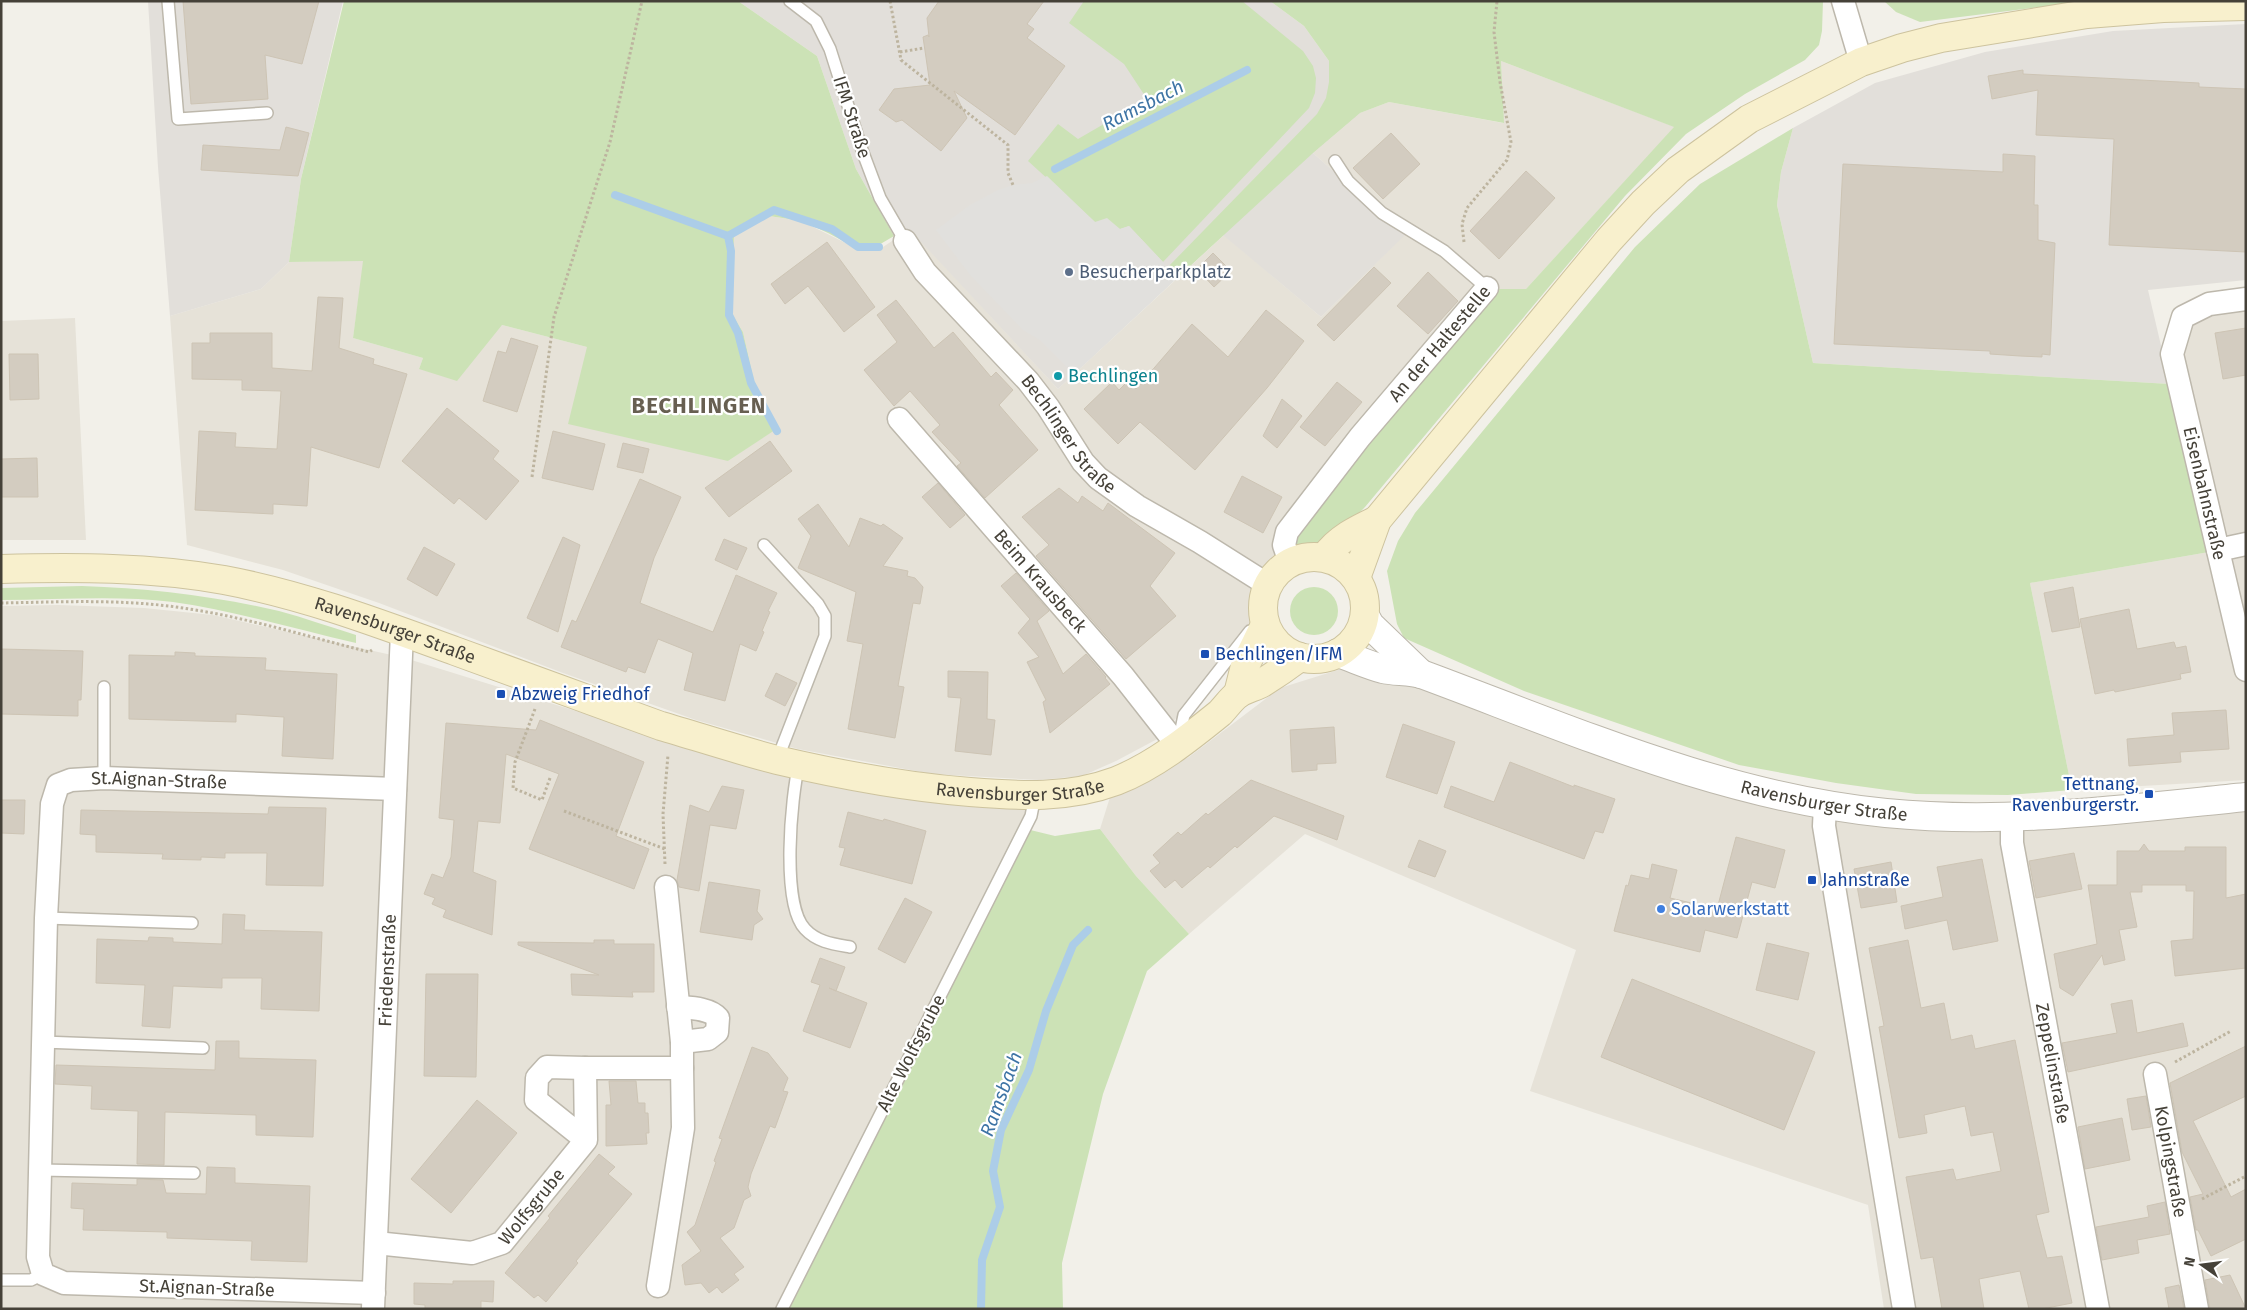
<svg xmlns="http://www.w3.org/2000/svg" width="2247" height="1310" font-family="'Fira Sans',sans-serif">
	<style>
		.residential { fill: #e6e2d8 }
		.industrial { fill: #e2dfda }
		.green { fill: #cce2b6 }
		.parking { fill: #e1e0dd }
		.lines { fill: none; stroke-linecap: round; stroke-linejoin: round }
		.stream { stroke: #accde8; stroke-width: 8 }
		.building { fill: #d3ccc0; stroke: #cdc4b4 }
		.service-casing { stroke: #bdb8ac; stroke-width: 14 }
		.minor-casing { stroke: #bdb8ac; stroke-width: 25 }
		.tertiary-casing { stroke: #bdb8ac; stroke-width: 30 }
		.secondary-casing { stroke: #cdc39e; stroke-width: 30 }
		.path { stroke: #bdb49f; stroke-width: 3; stroke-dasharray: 2.5 2.5; stroke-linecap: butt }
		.service { stroke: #fff; stroke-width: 11 }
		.minor { stroke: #fff; stroke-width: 22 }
		.tertiary { stroke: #fff; stroke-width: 28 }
		.secondary { stroke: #f8f0cd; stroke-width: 28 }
		.service-dot { fill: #5c6f8a; stroke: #fff; stroke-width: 2 }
		.culture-dot { fill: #0f9aa8; stroke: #fff; stroke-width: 2 }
		.transit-dot { fill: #1a4fb4; stroke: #fff; stroke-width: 2 }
		.shop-dot { fill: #3f7fe0; stroke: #fff; stroke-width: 2 }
		.labels { text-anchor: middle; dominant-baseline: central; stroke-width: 4.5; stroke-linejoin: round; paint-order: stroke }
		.street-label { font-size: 18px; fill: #454138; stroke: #fff }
		.service-label { font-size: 18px; fill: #4e5e75; stroke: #fff; text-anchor: start }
		.culture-label { font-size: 18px; fill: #0d838f; stroke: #fff; text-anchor: start }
		.transit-label { font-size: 18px; fill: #164399; stroke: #fff; text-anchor: start }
		.shop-label { font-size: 18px; fill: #366cbe; stroke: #fff; text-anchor: start }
		.water-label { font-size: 19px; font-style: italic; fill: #3e74a5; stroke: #fff }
		.district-label { font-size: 22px; font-weight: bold; letter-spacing: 1px; fill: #675f51; stroke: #fff }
	</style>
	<rect width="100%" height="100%" fill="#f2f0e9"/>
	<g class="residential">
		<path d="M1501,61L1675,127L1526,289L1297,507L1255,619L1161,737L1116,761L1082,776L1038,780L932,774L798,749L696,720L563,673L379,603L283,570L187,545L170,316L261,289L289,262L364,260L353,338L423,358L419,369L502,325L587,347L728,461L778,427L754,381L743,332L732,314L734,236L769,216L801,221L858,249H880L910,229L1058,389L1224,235L1321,317L1404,235L1313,153L1360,113L1389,102L1503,123Z"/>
		<path d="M2246,302V780L2072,790L2030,583L2209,552L2178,353L2187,323Z"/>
		<path d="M75,318L86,540H1V321Z"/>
		<path d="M58,605L144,608L213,615L405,658L631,728L1027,809L778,1309H1V606Z"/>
		<path d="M1354,665L1871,824L1961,832L2115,824L2246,808V1309H1884L1868,1205L1530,1091L1576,950L1305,834L1189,934L1136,876L1100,829L1111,794L1189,757L1280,688Z"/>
	</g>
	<g class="industrial">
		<path d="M148,1H343L301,179L289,262L261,289L170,316L158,167Z"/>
		<path d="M738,1H1270L1304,26L1329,61L1360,113L1313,153L1405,235L1321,317L1223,235L1058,389L910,230L894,236L856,169L817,56Z"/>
		<path d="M2246,24V280L2148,290L2170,384L1813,363L1777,205L1781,172L1793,128L1875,83L1985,52L2113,31Z"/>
	</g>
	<g class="green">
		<path d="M344,1H738L817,56L856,169L894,236L877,246L880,249H858L828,233L802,221L769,216L734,236L732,314L743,332L754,381L778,428L728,461L568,424L587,347L502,325L457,381L419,369L423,358L353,338L363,261L289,262L301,179Z"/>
		<path d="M1084,1H1242L1303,51L1313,66L1316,78L1315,93L1309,108L1163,262L1129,226L1120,229L1095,222L1028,161L1058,124L1078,139L1147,99L1124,64L1069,23Z"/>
		<path d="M1270,1H1823L1822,31L1819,45L1805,60L1745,94L1686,134L1625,196L1365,507L1323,550L1295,551L1291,534L1491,289H1526L1674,127L1501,61L1504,123L1389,102L1360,113L1313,153L1175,280L1167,268L1317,114L1326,98L1329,82V61L1304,26Z"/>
		<path d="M1884,1H2087L1920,22L1896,12Z"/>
		<path d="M1793,128L1781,172L1777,205L1813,363L2170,384L2209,552L2030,583L2072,790L2008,795L1916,794L1836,783L1739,765L1524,691L1404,638L1397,624L1387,571L1398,541L1415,513L1635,247L1700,184Z"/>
		<path d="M82,586C149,588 214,596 279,611C305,618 330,627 356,635V643C295,629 235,611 173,602C117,595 58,600 1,600V588Z"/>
		<circle cx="1314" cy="611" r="24"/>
		<path d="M1018,827L1055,836L1100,829L1136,876L1189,934L1147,971L1103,1094L1062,1263L1063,1309H778Z"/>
	</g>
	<path class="parking" d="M1047,176L1095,222L1107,218L1120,229L1129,226L1163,262L1175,280L1074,374L1040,340L1023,330L971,276L936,230L970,205L998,190L1013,185L1032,183Z"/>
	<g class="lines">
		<g class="stream">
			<path d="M1055,169L1247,70"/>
			<path d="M615,195L728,236"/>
			<path d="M777,431L751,383L738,333L729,315L731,251L728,236L774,210L832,229L858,247H879"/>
			<path d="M981,1309L982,1260L1000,1207L993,1171L1001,1130L1029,1070L1046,1011L1073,945L1088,930"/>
		</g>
	</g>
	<g class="building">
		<path d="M183,1H319L302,64L265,55L268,99L191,104Z"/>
		<path d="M939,1H1044L1027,24L1034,29L1027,38L1065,66L1015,135L954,91L967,118L941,151L902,120L896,122L879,110L894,89L930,85L923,37L928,35L929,37L927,18Z"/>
		<path d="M2023,70V74L2199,83V87L2246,89V252L2109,245L2114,139L2036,135L2038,90L1992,99L1988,76Z"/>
		<path d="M286,127L309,133L298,176L201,170L203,145L280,150Z"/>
		<path d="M1391,133L1420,164L1383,199L1353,168Z"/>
		<path d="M2003,154L2035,156L2034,205H2038V240L2055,243L2050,355L2042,354V357L2020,356L1990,354V351L1834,344L1843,164L2003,172Z"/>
		<path d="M1526,171L1555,198L1499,259L1470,231Z"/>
		<path d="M827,242L875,307L844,332L808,286L785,304L771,284Z"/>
		<path d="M1213,253L1231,271L1214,287L1197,269Z"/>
		<path d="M1374,267L1391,283L1334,341L1317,325Z"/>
		<path d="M1428,272L1458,301L1428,334L1397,306Z"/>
		<path d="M318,297L343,298L339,348L374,359L373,364L407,374L379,468L311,447L307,506L273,504V514L195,510L199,431L236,433L235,447L277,449L281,391L242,390V380L192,379V343H210V333H272V368L312,371Z"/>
		<path d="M896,300L934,348L953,332L991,377L996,372L1013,390L999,405L1038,450L985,498L957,466L961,463L932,432L940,425L910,391L894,406L864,370L897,342L877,315Z"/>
		<path d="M1266,310L1304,341L1267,388L1195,470L1140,422L1118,444L1084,409L1112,382L1119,390L1128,381L1136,389L1192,324L1228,357Z"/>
		<path d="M2246,328V375L2223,379L2215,333Z"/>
		<path d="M511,338L538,346L517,412L483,401L498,351L506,353Z"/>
		<path d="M9,354H38L39,399L10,400Z"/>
		<path d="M1337,382L1362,402L1325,446L1300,427Z"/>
		<path d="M1282,399L1302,416L1277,448L1263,436Z"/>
		<path d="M447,408L499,451L493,459L519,481L486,520L459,498L454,504L402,461Z"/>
		<path d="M553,431L605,444L593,490L542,478Z"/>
		<path d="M770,441L792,471L729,517L705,488Z"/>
		<path d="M623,443L649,449L643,473L617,467Z"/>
		<path d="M37,458L38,497H1V459Z"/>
		<path d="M1242,476L1282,497L1263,533L1224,512Z"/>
		<path d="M640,479L681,497L654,558L640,603L713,632L736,575L777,593L768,611L770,612L762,631L764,632L756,651L740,644L725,701L684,690L693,653L658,639L645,673L628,667L626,672L561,647L572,620L576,622Z"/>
		<path d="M938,483L965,515L950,528L922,497Z"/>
		<path d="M1059,488L1078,503L1082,496L1103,511L1108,503L1175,553L1150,586L1176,616L1126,659L1036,556L1049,545L1022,517Z"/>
		<path d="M818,504L849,547L860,518L881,526L883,524L903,538L883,566L908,571L907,576L915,578L923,587L920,604L913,603L898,686L904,687L895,738L848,729L863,644L847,641L856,592L798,568L811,536L798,519Z"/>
		<path d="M563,537L580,545L558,632L527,618Z"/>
		<path d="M724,539L747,548L737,570L715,560Z"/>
		<path d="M424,547L455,564L437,596L407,579Z"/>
		<path d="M1016,573L1049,611L1037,621L1063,674L1086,654L1106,677L1105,678L1110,684L1050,733L1043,702L1046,700L1027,662L1039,657L1018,633L1030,619L1001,586Z"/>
		<path d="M2073,587L2080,627L2052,632L2044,593Z"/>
		<path d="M2129,609L2137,649L2174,642L2176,648L2186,646L2191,672L2180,674L2181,679L2115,692L2114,690L2095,694L2080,619Z"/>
		<path d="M1,649L83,651L81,700H78V716L1,714Z"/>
		<path d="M175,652L195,653V656L266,658L265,670L337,674L333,759L282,756L284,717L236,714V722L129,719V655L175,656Z"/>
		<path d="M948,671L988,672L987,719L995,720L991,755L955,751L961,698L948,697Z"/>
		<path d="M776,673L797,683L785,706L765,696Z"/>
		<path d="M2226,710L2229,749L2180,752L2181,762L2129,766L2127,739L2174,735L2172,713Z"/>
		<path d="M540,720L644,762L616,836L649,849L634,889L529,849L559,774L506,754L500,823L478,821L473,872L496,881L492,935L443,917L446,910L432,904L435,898L424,894L432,874L443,878L451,857L454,820L439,818L446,723L536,730Z"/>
		<path d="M1403,724L1455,742L1437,794L1386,777Z"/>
		<path d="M1334,727L1336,763L1317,764V770L1292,772L1290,730Z"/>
		<path d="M1510,762L1574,787V785L1615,799L1603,833L1595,831L1584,859L1444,807L1451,786L1494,802Z"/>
		<path d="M1251,780L1344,816L1337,840L1274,816L1237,848L1235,846L1210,868L1208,866L1182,888L1175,880L1165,888L1150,871L1160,863L1153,855L1178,832L1181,835L1206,813L1208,815Z"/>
		<path d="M722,786L744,790L736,829L710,825L699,891L679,887L677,880L690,805L709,812Z"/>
		<path d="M1,800H25L24,834L1,833Z"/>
		<path d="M269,807L326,808L323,886L266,885L267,853H225V858L201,857V860L162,859L163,854L96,852V835L80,834L81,810L268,814Z"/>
		<path d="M848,812L883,821L884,819L926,831L912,884L840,865L845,848L839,847Z"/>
		<path d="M1736,837L1785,850L1775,888L1752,882L1737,938L1705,930L1700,952L1614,931L1626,885L1628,886L1631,875L1649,879L1652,864L1677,870L1670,898L1717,909Z"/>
		<path d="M1419,840L1446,851L1435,877L1408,867Z"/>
		<path d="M2144,844L2149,851H2185V847H2226V898L2246,894V968L2175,976L2171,941L2193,939L2194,891H2186V885H2142V892H2130L2137,927L2119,930L2125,960L2104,965L2102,955L2073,996L2060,988L2054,954L2097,944L2088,885H2117V851H2139Z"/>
		<path d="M2074,853L2082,889L2036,898L2029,861Z"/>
		<path d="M1982,859L1998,941L1953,950L1947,920L1905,929L1901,906L1943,897L1937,867Z"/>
		<path d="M1891,862L1897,902L1861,908L1854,869Z"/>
		<path d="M709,882L760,890L757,911L763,919L754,925L752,940L700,932Z"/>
		<path d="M905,898L932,912L905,963L878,949Z"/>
		<path d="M223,914L245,915L244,930L322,932L319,1011L261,1009L262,978H222V988L173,986L170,1028L142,1026L145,985L96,983L97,939L148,941L149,937L173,938V942L222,944Z"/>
		<path d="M594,940H614V944H654V992H632L633,997L572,995L571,974L599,975L518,945V942L594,943Z"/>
		<path d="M1908,940L1921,1008L1944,1003L1951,1040L1972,1035L1975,1049L2015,1040L2049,1212L2036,1215L2047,1258L2062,1256L2072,1303L2042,1309H2029L2020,1271L1979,1279L1984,1309H1942L1933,1257L1921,1259L1906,1177L1953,1169L1956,1180L2001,1171L1993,1132L1971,1136L1965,1106L1924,1115L1927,1133L1899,1138L1879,1027L1884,1026L1869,948Z"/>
		<path d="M1767,943L1809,953L1798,1000L1756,990Z"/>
		<path d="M820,958L845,967L836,991L829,988L867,1003L850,1048L803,1031L820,985L811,982Z"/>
		<path d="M426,974H478L476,1077L424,1076Z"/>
		<path d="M1632,979L1815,1052L1784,1130L1601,1057Z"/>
		<path d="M2132,1000L2137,1033L2183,1023L2188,1046L2068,1072L2062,1043L2117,1033L2111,1004Z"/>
		<path d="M216,1041H239V1058L316,1060L313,1137L256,1135V1115L165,1112L164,1165L137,1164L138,1111L91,1109L92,1086L55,1084L56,1065L215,1070Z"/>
		<path d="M2246,1046V1096L2193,1121L2231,1197L2246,1189V1239L2211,1256L2198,1230H2196L2190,1197L2203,1194L2182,1152L2170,1083Z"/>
		<path d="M752,1047L768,1053L788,1078L783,1091L788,1092L775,1128L770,1126L751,1174L748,1187L751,1196L744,1200L734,1228L720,1238L744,1267L734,1274L739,1280L722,1293L717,1287L709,1293L701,1283L685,1285L682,1265L701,1251L687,1232L695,1225L716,1162L714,1161L722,1139L719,1138Z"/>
		<path d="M609,1081H636L638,1103H645V1113H648L649,1133H646L647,1144L606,1146V1105H611Z"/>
		<path d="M2146,1096L2151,1127L2132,1130L2127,1099Z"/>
		<path d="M477,1100L517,1133L451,1213L411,1179Z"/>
		<path d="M2122,1118L2130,1160L2085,1169L2078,1127Z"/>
		<path d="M599,1154L615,1167L608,1174L632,1194L576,1261L578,1263L546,1302L538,1295L534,1298L505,1273L550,1218L548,1216Z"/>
		<path d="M207,1167L235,1168V1183L310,1186L307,1262L251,1260L252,1241L167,1238V1232L83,1230L84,1209L71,1208L72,1183L137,1185V1179L163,1180L166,1193L206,1194Z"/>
		<path d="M2165,1202L2170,1234L2137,1240L2139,1253L2102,1260L2096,1227L2149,1217L2147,1206Z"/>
		<path d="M2230,1275L2246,1309H2210L2205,1280Z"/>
		<path d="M453,1281H494L493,1302L481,1301V1309H425V1305L414,1304V1283L453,1284Z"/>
		<path d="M2179,1285L2184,1309H2169L2165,1288Z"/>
	</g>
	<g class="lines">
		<g class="service-casing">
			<g id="service">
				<path d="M168,1L178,119L267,113"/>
				<path d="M790,1L816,21L830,49L862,150L880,198L905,241"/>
				<path d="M1335,161L1348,181L1382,213L1444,251L1487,288"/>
				<path d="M764,545L818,604L825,616V636L777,760"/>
				<path d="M104,687V778"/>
				<path d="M1179,739L1184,715L1250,631"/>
				<path d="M799,764C791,797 781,904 805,929C817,942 833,944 850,947"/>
				<path d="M46,918L192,923"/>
				<path d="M43,1042L203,1048"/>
				<path d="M40,1170L194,1173"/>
				<path d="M1,1280H31L43,1274"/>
				<path d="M782,1309L1031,816L1035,796"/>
			</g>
		</g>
		<g class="minor-casing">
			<g id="minor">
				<path d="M1843,1L1861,62"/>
				<path id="s1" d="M905,241L925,272L1028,381L1048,407L1083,462L1098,478L1137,506L1200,542L1268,585"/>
				<path id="s2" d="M2246,299L2209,304L2183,317L2172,354L2246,670"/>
				<path id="s3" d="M899,419L1123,676L1178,746"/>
				<path d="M2218,550L2246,544"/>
				<path id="s4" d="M1290,562L1284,545L1287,532L1360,437L1487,288"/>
				<path d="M1825,805L1824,826L1904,1309"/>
				<path id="s5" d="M2012,817V843L2098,1309"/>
				<path d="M666,887L682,1042V1068"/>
				<path d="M678,1007C691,1008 709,1008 718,1018L717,1032L708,1039L682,1042"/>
				<path d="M585,1068H682L683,1128L658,1286"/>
				<path id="s6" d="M2155,1074L2197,1309"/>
				<path id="s7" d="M376,1243L472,1253L502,1243L586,1140L585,1068L547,1067L537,1078L536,1100L586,1140"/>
				<path id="s8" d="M374,1293L64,1283L43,1274L38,1257L46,918L52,804L58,785L71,780L104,778L395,789"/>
				<path id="s9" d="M373,1308L402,632"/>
			</g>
		</g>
		<g class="tertiary-casing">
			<g id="tertiary">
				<path d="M1365,616L1370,625L1421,674"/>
				<path id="s10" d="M1338,653C1353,658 1368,665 1383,669C1396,672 1411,670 1424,675C1575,731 1724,797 1886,813C2006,825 2126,809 2246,797"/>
			</g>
		</g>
		<g class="secondary-casing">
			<g id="secondary">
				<circle cx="1314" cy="608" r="51"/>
				<path d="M1325,557C1337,539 1358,529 1377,520"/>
				<path id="s11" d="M1,569C74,567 151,567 224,580C304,595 378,623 455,651C523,676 592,701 661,726C699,737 738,750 777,760C841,775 905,787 970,792C1020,796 1068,799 1116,781C1154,766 1188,739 1220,713C1226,707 1231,699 1238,694C1245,689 1255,687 1262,683C1275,675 1288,666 1300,657"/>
				<path d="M1356,578L1377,520L1609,240L1643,203L1678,170L1749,119L1861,62L1902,48L1941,38L2087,14L2163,8L2246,6"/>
				<path d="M1238,694L1245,666L1265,625"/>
			</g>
		</g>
		<g class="path">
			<path d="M890,1L901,60L1008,145V173L1013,185"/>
			<path d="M900,52L924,48"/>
			<path d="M1464,242L1462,224L1467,208L1507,160L1511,142L1500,82L1494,32L1497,1"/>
			<path d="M532,477L554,317L610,142L642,1"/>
			<path d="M1,603C59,602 119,599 176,607C242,616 306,636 369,652L372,650"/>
			<path d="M535,709L515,762L513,788L542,800L550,778"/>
			<path d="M564,811L665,849"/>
			<path d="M665,864L663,814L668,755"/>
			<path d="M2175,1062L2231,1031"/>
			<path d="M2202,1199L2246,1176"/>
		</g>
		<use href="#service" class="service"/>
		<use href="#minor" class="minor"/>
		<use href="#tertiary" class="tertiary"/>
		<use href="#secondary" class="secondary"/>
	</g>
	<circle class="service-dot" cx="1069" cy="272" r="5"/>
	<circle class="culture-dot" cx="1058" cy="376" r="5"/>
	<g class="transit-dot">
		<rect x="1200" y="649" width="10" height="10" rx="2.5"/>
		<rect x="496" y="689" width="10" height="10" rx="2.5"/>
		<rect x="2144" y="789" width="10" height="10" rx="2.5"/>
		<rect x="1807" y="875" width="10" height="10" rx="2.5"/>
	</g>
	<circle class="shop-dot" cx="1661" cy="909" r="5"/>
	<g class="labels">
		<g class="street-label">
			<text transform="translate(852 117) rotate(72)">IFM Straße</text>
			<text stroke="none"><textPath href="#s4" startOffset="274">An der Haltestelle</textPath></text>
			<text stroke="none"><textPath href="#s1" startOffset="254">Bechlinger Straße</textPath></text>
			<text stroke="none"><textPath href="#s2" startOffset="248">Eisenbahnstraße</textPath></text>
			<text stroke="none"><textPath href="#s3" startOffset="215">Beim Krausbeck</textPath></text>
			<text stroke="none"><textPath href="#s11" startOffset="402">Ravensburger Straße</textPath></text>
			<text stroke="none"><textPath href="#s8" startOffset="926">St.Aignan-Straße</textPath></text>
			<text stroke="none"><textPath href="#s11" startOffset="1052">Ravensburger Straße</textPath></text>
			<text stroke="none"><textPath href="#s10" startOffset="510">Ravensburger Straße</textPath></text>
			<text stroke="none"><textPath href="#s9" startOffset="338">Friedenstraße</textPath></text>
			<text transform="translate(911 1053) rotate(-63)">Alte Wolfsgrube</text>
			<text stroke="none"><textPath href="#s5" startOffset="250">Zeppelinstraße</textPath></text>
			<text stroke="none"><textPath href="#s6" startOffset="89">Kolpingstraße</textPath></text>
			<text stroke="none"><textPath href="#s7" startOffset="175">Wolfsgrube</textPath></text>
			<text transform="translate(207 1288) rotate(2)">St.Aignan-Straße</text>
		</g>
		<g class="service-label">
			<text x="1079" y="272">Besucherparkplatz</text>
		</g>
		<g class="culture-label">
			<text x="1068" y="376">Bechlingen</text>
		</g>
		<g class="transit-label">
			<text x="1215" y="654">Bechlingen/IFM</text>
			<text x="511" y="694">Abzweig Friedhof</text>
			<text x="2139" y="784" text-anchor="end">Tettnang,<tspan x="2139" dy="21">Ravenburgerstr.</tspan></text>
			<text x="1822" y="880">Jahnstraße</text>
		</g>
		<g class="shop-label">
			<text x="1671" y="909">Solarwerkstatt</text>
		</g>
		<g class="water-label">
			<text transform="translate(1143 105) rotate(-27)">Ramsbach</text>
			<text transform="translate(1001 1094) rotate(-70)">Ramsbach</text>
		</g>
		<g class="district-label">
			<text x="699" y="405">BECHLINGEN</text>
		</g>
	</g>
	<rect width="2247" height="1310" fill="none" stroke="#454138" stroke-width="5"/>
	<g transform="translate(2202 1265) rotate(284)" stroke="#ffffff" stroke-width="4" paint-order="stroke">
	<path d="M0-4L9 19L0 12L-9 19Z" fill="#454138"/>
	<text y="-8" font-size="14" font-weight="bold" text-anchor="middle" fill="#454138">N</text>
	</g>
</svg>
